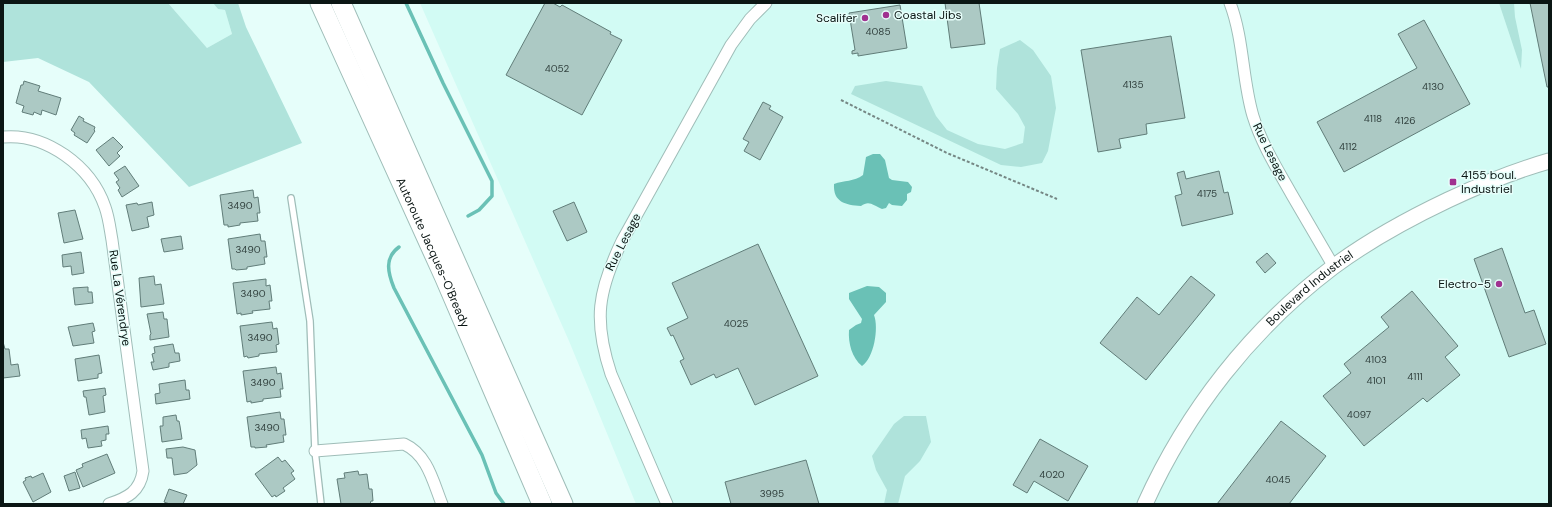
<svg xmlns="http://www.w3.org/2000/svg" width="1552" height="507" font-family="'DM Sans',sans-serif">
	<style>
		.built { fill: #d2fbf4 }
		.green { fill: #afe3db }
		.water { fill: #6ac1b6 }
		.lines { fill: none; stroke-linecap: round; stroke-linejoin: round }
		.stream { stroke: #6ac1b6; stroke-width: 3.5 }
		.building { fill: #acc9c4; stroke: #617d79 }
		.service-casing { stroke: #9fbdb8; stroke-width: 8 }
		.minor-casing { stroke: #9fbdb8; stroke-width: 13 }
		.secondary-casing { stroke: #9fbdb8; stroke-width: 17 }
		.motorway-casing { stroke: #9fbdb8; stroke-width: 21 }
		.path { stroke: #758784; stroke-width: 2; stroke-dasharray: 3 2; stroke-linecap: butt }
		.service { stroke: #fff; stroke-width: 5.5 }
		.minor { stroke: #fff; stroke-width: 11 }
		.secondary { stroke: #fff; stroke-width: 15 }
		.motorway { stroke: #fff; stroke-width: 19 }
		.poi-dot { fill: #a03190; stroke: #e6fefa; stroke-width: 1.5 }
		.labels { text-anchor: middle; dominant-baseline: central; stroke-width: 3; stroke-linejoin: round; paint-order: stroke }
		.number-label { font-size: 10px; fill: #334340 }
		.poi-label { font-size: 12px; fill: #0b1614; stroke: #e6fefa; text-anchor: start }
		.street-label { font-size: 12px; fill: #0b1614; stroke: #e6fefa }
	</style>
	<rect width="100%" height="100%" fill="#e6fefa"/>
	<g class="built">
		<path d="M168,3H213L218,9L225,10L232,34L207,48Z"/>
		<path d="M420,3H1549V504H636L569,341Z"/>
	</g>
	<g class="green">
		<path d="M3,3H168L207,48L232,34L225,10L218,9L213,3H238L246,27L302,143L189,187L89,82L38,58L3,62Z"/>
		<path d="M1499,3H1514L1515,17L1522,50L1521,69Z"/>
		<path d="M1020,40L1033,50L1051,76L1056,108L1048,151L1042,163L1021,167L1001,165L851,94L855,86L886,81L922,86L936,116L947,130L978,144L1005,149L1023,143L1025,127L1018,114L996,89L997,68L1000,49Z"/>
		<path d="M904,416H926L931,442L920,461L905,476L898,504H884L887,490L876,470L872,456L894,424Z"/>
	</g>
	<g class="water">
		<path d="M873,154H880L885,160L889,178L892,180L908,182L912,187L911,192L907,194V200L902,206L892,205L889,203L886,208L882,209C873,205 869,200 861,206C845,205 833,202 834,184C844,180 854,182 863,175L866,157Z"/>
		<path d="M867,286L879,287L886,293V302L874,315C879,328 874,358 862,366C852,358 848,343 849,330L856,325L861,323L862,319L849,299V293Z"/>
	</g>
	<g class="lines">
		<g class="stream">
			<path d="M406,3L443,83L492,181V196L479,210L468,216"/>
			<path d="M399,247C384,258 388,273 394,288L482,455L496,493L504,504"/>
		</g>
	</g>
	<g class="building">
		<path d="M545,3H553L560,7L562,5L611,32L610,34L622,40L582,115L506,75Z"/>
		<path d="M945,3H979L985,44L951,48Z"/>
		<path d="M1530,3H1549V87H1547Z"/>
		<path d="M900,5L907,48L858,56V53L852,54V51L855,50L849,13Z"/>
		<path d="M1424,20L1470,104L1344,172L1317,122L1417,68L1398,34Z"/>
		<path d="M1171,36L1185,118L1146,124L1147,134L1119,139L1121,148L1098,152L1081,50Z"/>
		<path d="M24,81L40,86L38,91L61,98L56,115L42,110L41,115L34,112L33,115L22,112L24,106L16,103L21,85H23Z"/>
		<path d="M763,102L771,106L769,109L783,117L760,160L744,151L749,142L743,139Z"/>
		<path d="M79,116L84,119L83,121L95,127L94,130L95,131L87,143L74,135L75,133L71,130Z"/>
		<path d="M113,137L123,147L117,153L120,156L109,166L96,150Z"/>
		<path d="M125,166L139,186L122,197L118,190L120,188L116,182L119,180L114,173Z"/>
		<path d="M1184,171L1186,179L1219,171L1224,193L1228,192L1233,214L1182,226L1175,196L1182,194L1177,173Z"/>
		<path d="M253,190L254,198L258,197L260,213H257L258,221L240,223V225L228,227V225H224L220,195Z"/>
		<path d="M152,202L154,215L147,217L149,227L132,231L126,205L137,203L138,205Z"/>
		<path d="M574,202L587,232L567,241L553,211Z"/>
		<path d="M75,210L83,239L64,243L58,213Z"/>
		<path d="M260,234L261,241H265L267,257H264L265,264L247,267V269L236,270L235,269H232L228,239Z"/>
		<path d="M181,236L183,249L164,252L161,239Z"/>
		<path d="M758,244L818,376L755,405L738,368L716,378L714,374L691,385L680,361L684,359L673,335L671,336L667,328L688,318L672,283Z"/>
		<path d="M1502,248L1525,313L1534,310L1546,344L1509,357L1474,259Z"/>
		<path d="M81,252L84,273L72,275L71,266L63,267L62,255Z"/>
		<path d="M1267,253L1276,263L1265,273L1256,262Z"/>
		<path d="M154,276L155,285L161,284L164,304L141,307L139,278Z"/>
		<path d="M1191,276L1215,295L1146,380L1100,343L1137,297L1159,315Z"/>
		<path d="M266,279V286L270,285L272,301H269L270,309L252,311L253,313L241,315V313L237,314L233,283Z"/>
		<path d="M88,287V292H92L93,303L75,305L73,288Z"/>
		<path d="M1412,291L1458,346L1445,357L1460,375L1427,402L1423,398L1364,446L1323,396L1351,373L1344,364L1389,327L1381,317Z"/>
		<path d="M163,312L164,319H167L169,337L150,340V335L151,334L147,314Z"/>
		<path d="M272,322L273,329L277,328L279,344L276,345L277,352L259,354V356L248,358L247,356L244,357L240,326Z"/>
		<path d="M93,323L95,331L92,332L94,343L73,346L68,327Z"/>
		<path d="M3,342L5,349H9L11,365L18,364L20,376L3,378Z"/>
		<path d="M173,344L175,353H179L180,361L169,363V367L153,370L151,362H154L152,354L155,353L154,347Z"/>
		<path d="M99,355L102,373L98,374V378L78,381L75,359Z"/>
		<path d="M276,367L277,374L281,373L283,389H280L281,397L263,399V401L251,403V401L247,402L243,371Z"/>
		<path d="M185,380L186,390H189L190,399L156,404L155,394L160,393L159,384Z"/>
		<path d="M105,388L106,395L103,396L105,412L89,415L86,397H84L83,391Z"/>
		<path d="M280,412L281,419H284L286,435H283L284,442L266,445L267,447L255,448V447H251L247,417Z"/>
		<path d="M176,415L177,421H179L180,426L182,439L162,442L160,426H163V417Z"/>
		<path d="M1281,421L1326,456L1289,504H1217Z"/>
		<path d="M108,426L109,434H106V440L101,441L102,446L88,448L86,438L82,439L81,430Z"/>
		<path d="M1040,439L1088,466L1068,501L1034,481L1027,493L1013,485Z"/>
		<path d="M183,447L195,450L197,465L187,473L174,475L172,458H167L166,449Z"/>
		<path d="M107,454L115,473L83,487L76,470L83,467L82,464Z"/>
		<path d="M278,457L282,462L285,460L294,471L291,473L295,479L283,488L285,491L276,497L275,495L272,497L255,474Z"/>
		<path d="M806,460L819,504H731L725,482Z"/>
		<path d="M358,471L359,475L367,474L369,489H372L373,501H371L370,504H341L337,479L345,478L344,473Z"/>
		<path d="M75,472L80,488L69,491L64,476Z"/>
		<path d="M43,473L51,492L33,502L23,482L26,480L25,478L31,476L32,478Z"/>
		<path d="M169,489L187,495L183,504H170L164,502Z"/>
	</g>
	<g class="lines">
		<g class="service-casing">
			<path id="service" d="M291,198L310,321L315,451L321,504"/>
		</g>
		<g class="minor-casing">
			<g id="minor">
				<path d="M1230,3C1244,40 1242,79 1253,116C1262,145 1278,170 1292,195C1306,219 1320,243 1334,267"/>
				<path d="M3,137C46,133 91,166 105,207C109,218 110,229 112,240L143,471C140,492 127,498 109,504"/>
				<path d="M315,451L404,444C428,455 433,482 442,504"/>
				<path d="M667,504L611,374C593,320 598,291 622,241L731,45L750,19L766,3"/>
			</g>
		</g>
		<g class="secondary-casing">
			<g id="secondary">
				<path id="s1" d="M1145,504C1187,411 1251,329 1333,267C1368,241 1408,219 1448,200C1480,185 1514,171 1549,161"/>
			</g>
		</g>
		<g class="motorway-casing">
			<g id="motorway">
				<path id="s2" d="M320,3L444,276L542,504"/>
				<path d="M341,3L563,504"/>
			</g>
		</g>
		<path class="path" d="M841,100L947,153L1057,199"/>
		<use href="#service" class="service"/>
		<use href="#minor" class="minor"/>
		<use href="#secondary" class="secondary"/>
		<use href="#motorway" class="motorway"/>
	</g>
	<g class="poi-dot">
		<circle cx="886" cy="15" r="4"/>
		<circle cx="865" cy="18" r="4"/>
		<rect x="1449" y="178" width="8" height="8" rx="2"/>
		<circle cx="1499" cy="284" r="4"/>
	</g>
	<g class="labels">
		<g class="number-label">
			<text x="878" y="31">4085</text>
			<text x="557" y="68">4052</text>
			<text x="1133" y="84">4135</text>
			<text x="1433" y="86">4130</text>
			<text x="1373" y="118">4118</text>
			<text x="1405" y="120">4126</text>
			<text x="1348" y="146">4112</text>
			<text x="1207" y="193">4175</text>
			<text x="240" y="205">3490</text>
			<text x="248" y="249">3490</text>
			<text x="253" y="293">3490</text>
			<text x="736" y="323">4025</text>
			<text x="260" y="337">3490</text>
			<text x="1376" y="359">4103</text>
			<text x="1415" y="376">4111</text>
			<text x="1376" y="380">4101</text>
			<text x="263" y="382">3490</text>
			<text x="1359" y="414">4097</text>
			<text x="267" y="427">3490</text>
			<text x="1052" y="474">4020</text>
			<text x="1278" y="479">4045</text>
			<text x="772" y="493">3995</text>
		</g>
		<g class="poi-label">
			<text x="894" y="15">Coastal Jibs</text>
			<text x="857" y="18" text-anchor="end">Scalifer</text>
			<text x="1461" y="175">4155 boul.<tspan x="1461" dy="14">Industriel</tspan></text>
			<text x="1491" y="284" text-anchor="end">Electro-5</text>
		</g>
		<g class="street-label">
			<text transform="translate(1270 152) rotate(64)">Rue Lesage</text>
			<text transform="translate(623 242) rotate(-63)">Rue Lesage</text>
			<text stroke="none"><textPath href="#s2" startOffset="274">Autoroute Jacques-O'Bready</textPath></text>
			<text stroke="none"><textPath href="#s1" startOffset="274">Boulevard Industriel</textPath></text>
			<text transform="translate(120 298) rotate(82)">Rue La Vérendrye</text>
		</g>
	</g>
	<rect width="1552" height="507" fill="none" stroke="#0b1614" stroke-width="8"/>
</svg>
